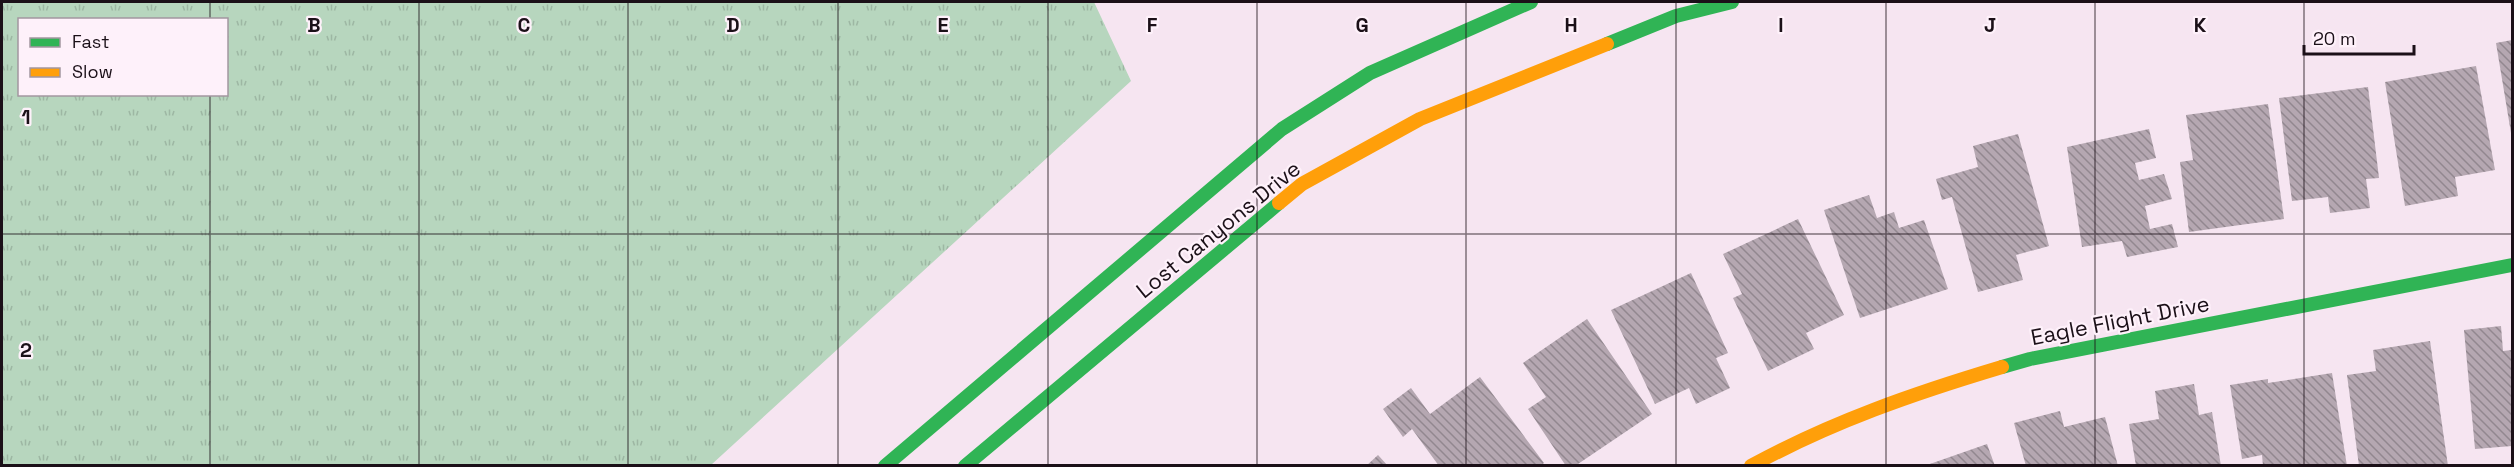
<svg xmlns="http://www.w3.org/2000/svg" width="2514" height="467" font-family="'Space Grotesk',sans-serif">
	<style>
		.grass { fill: url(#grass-tufts); fill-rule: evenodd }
		.building { fill: url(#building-back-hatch) }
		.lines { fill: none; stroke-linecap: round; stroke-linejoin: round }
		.fast { stroke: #30b455; stroke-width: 14 }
		.slow { stroke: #ff9f0a; stroke-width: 14 }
		.grid { fill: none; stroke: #1b1018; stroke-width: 1.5; stroke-opacity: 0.55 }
		.labels { text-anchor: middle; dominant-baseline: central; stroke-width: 4.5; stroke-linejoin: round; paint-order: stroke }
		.street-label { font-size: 22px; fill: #1b1018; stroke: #fef1fa }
		.grid-label { font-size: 20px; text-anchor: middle; font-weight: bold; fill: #1b1018; stroke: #fef1fa; stroke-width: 4.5; stroke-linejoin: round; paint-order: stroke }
	</style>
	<defs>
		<pattern id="grass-tufts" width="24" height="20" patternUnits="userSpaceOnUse" patternTransform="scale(1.5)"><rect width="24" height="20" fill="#b7d6be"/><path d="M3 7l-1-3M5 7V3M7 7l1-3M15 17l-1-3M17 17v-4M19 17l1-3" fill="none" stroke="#9db7a3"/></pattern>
		<pattern id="building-back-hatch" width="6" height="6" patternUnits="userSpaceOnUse" patternTransform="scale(1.5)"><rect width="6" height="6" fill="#b5a7b1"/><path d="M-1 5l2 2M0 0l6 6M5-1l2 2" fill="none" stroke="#92878f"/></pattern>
	</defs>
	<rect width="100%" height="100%" fill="#f6e5f1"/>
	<path class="grass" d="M2,2H1094L1131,81L711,465H2ZM20,20H226V94H20Z"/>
	<g class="building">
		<path d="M2512,40V133H2511L2496,43Z"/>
		<path d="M2476,66L2495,170L2455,177L2458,196L2405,206L2385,82Z"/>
		<path d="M2368,87L2379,178L2366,179L2370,208L2330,213L2328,197L2292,201L2279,98Z"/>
		<path d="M2268,104L2284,219L2189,232L2180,162L2193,160L2186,115Z"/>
		<path d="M2149,129L2156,158L2135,163L2139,180L2164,174L2172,199L2145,206L2150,229L2172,224L2178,247L2127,257L2122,241L2082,247L2067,147Z"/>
		<path d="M2018,134L2049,246L2016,255L2023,280L1978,292L1952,197L1942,200L1936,179L1978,167L1973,146Z"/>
		<path d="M1869,195L1877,218L1894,212L1899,228L1924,220L1948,289L1860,318L1824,210Z"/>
		<path d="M1798,219L1844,315L1806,333L1814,349L1768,371L1733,298L1742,294L1723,254Z"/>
		<path d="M1691,273L1728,353L1716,358L1730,388L1696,404L1689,388L1655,404L1611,310Z"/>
		<path d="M1587,319L1652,414L1575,466H1566L1528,409L1546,397L1523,363Z"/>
		<path d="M2501,326L2503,351L2512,350V446L2475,449L2464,330Z"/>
		<path d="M2430,341L2448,466H2359L2347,375L2376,371L2373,350Z"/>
		<path d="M2332,373L2347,466H2263L2262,455L2242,459L2230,385L2268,379V383Z"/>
		<path d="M1480,377L1544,463L1540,466H1439L1412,429L1403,437L1383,409L1411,388L1430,414Z"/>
		<path d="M2194,384L2199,415L2212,412L2221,466H2136L2129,424L2159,419L2155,391Z"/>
		<path d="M2060,411L2064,427L2105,417L2118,466H2026L2014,423Z"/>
		<path d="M1987,444L1995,466H1927V465Z"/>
		<path d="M1378,455L1388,466H1366Z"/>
	</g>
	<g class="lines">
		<g class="fast">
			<path d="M1607,44L1676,16L1732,2"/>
			<path d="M2002,367L2030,359L2512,265"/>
			<path d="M885,466L1282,129L1370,73L1531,2"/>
			<path d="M965,466L1279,203"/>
		</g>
		<g class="slow">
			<path d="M1279,203L1302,184L1420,119L1607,44"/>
			<path d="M1751,466C1831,422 1915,393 2002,367"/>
		</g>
	</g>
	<path class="grid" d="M210,2V20M419,2V466M628,2V466M838,2V466M1048,2V466M1257,2V466M1466,2V466M1676,2V466M1886,2V466M2095,2V466M2304,2V466M210,94V466M2,234H2512"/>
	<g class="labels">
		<g class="street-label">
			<text transform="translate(1218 229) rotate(-39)">Lost Canyons Drive</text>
			<text transform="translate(2120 320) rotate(-11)">Eagle Flight Drive</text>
		</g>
	</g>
	<g class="grid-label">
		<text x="314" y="32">B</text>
		<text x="524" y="32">C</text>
		<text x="733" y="32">D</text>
		<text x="943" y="32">E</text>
		<text x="1152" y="32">F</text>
		<text x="1362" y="32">G</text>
		<text x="1571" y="32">H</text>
		<text x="1781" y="32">I</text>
		<text x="1990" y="32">J</text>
		<text x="2200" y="32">K</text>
		<text x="26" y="124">1</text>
		<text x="26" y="357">2</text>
	</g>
	<rect width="2514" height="467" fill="none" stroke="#1b1018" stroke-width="6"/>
	<rect x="18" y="18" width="210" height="78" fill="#fef1fa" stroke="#a397a0" stroke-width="1.5"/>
	<rect x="30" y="38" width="30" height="9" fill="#30b455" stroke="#a397a0" stroke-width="1.5"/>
	<text x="72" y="48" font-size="18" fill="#1b1018">Fast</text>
	<rect x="30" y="68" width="30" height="9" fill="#ff9f0a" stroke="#a397a0" stroke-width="1.5"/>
	<text x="72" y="78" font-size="18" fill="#1b1018">Slow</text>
	<path d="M2304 45v9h110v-9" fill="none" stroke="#1b1018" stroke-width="3"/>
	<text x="2313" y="45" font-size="18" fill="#1b1018" stroke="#fef1fa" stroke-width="4.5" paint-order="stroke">20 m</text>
</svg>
